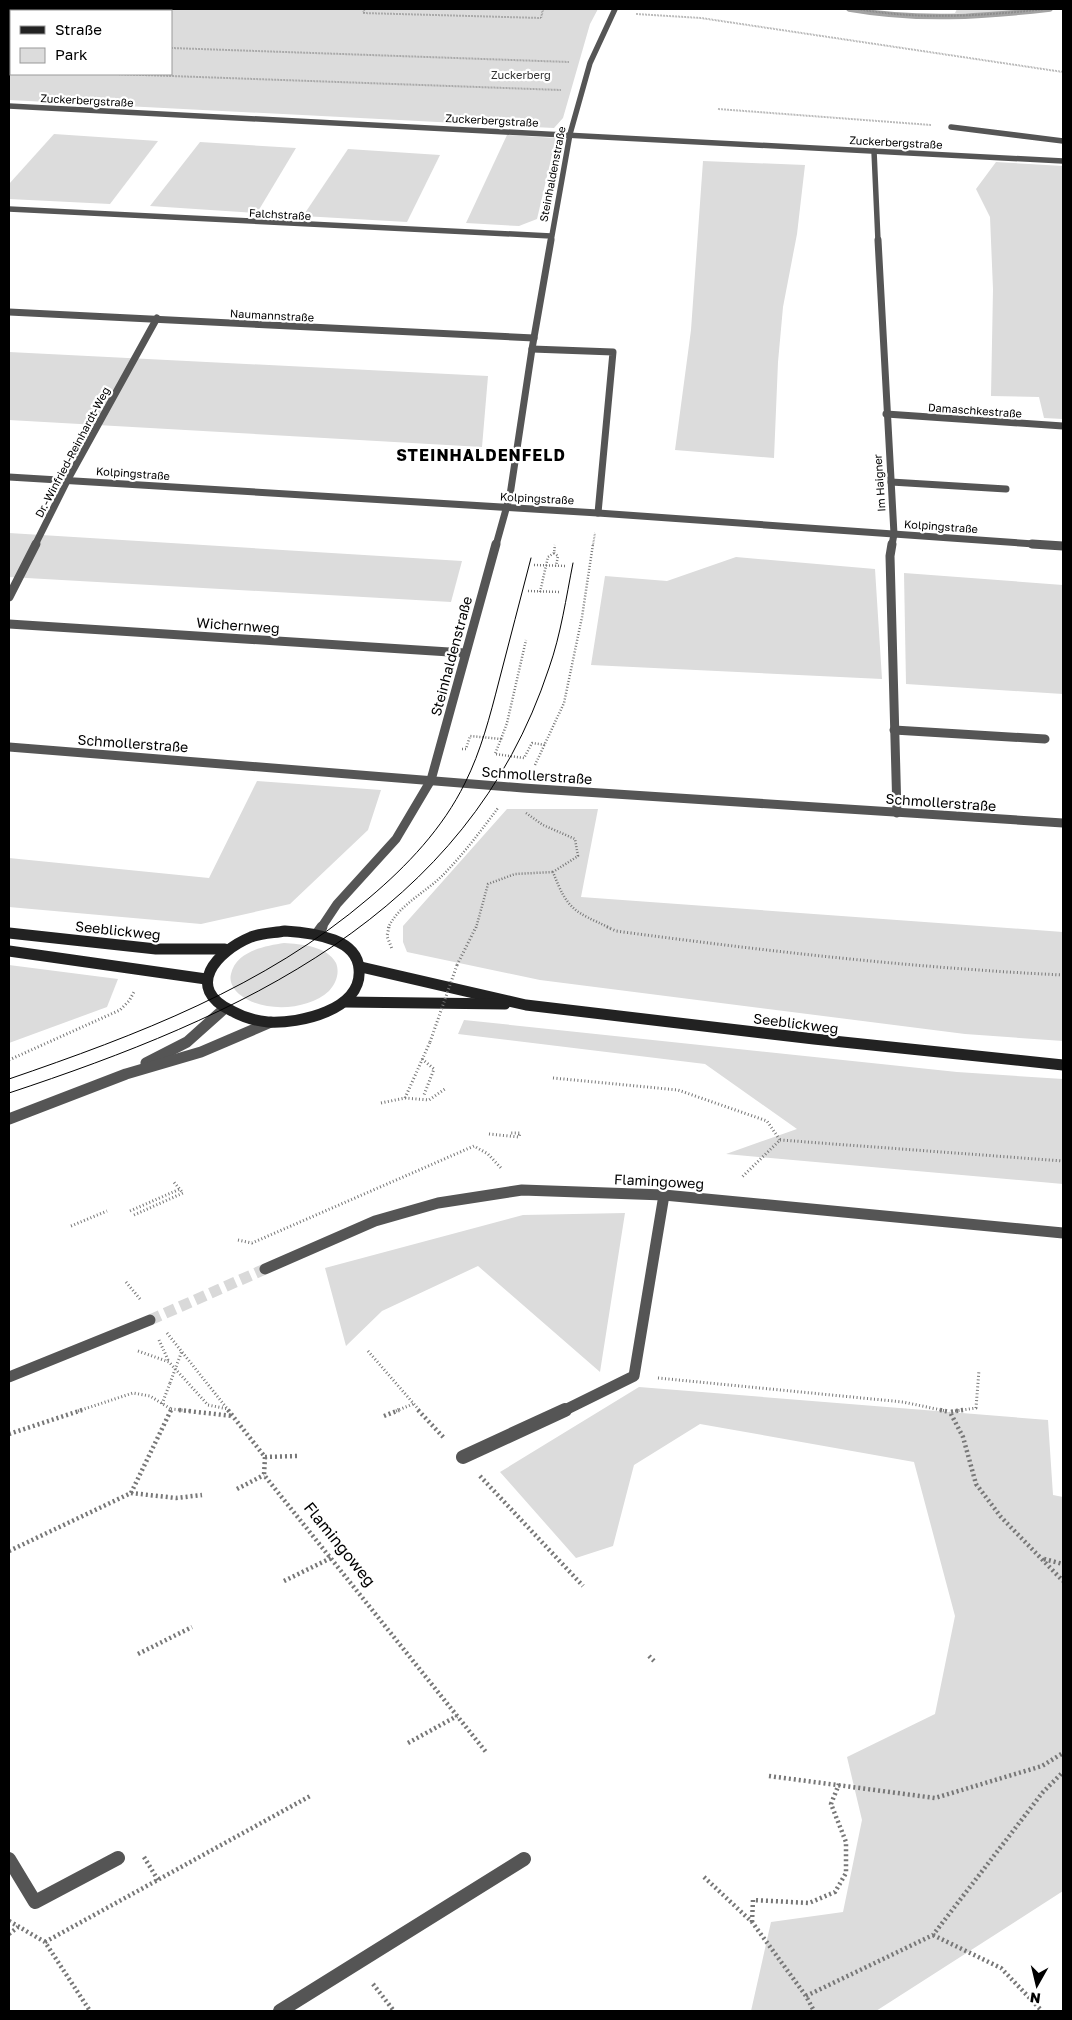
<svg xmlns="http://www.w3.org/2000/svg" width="1072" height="2020" font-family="'Golos Text',sans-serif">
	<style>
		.green { fill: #dcdcdc; fill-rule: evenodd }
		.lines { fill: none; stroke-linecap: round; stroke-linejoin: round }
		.stream { stroke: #a3a3a3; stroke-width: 5.5 }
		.minor-tunnel { stroke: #d9d9d9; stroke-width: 11; stroke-dasharray: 11 5.5; stroke-linecap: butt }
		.path-far3 { stroke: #777; stroke-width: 2; stroke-dasharray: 0.5 1; stroke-linecap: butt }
		.path-far2 { stroke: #777; stroke-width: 2.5; stroke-dasharray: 1 2; stroke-linecap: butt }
		.path-far1 { stroke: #777; stroke-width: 3; stroke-dasharray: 1 2.5; stroke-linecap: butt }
		.path { stroke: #777; stroke-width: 4.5; stroke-dasharray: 2 3; stroke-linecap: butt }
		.service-far4 { stroke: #555; stroke-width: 5.5 }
		.service-far3 { stroke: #555; stroke-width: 7 }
		.service-far2 { stroke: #555; stroke-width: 9 }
		.service-far1 { stroke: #555; stroke-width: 11 }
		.service { stroke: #555; stroke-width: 14 }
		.pedestrian { stroke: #555; stroke-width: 14 }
		.minor-far3 { stroke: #555; stroke-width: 5.5 }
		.minor-far2 { stroke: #555; stroke-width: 7 }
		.minor-far1 { stroke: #555; stroke-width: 9 }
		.minor { stroke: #555; stroke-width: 11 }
		.tertiary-far3 { stroke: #555; stroke-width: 5.5 }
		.tertiary-far2 { stroke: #555; stroke-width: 7 }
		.tertiary-far1 { stroke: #555; stroke-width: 9 }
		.tertiary { stroke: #555; stroke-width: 11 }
		.secondary { stroke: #222; stroke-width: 11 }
		.tram { stroke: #000; stroke-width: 1 }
		.path-bridge { stroke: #777; stroke-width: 3; stroke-dasharray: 1 2.5; stroke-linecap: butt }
		.labels { text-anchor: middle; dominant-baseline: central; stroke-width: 4.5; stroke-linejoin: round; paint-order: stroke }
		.far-park-label { font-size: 11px; fill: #333; stroke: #fff }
		.far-street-label { font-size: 11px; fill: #000; stroke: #fff }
		.street-label { font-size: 14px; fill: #000; stroke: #fff }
		.far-district-label { font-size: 16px; font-weight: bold; letter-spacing: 1px; fill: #000; stroke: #fff }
		.near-street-label { font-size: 16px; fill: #000; stroke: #fff }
	</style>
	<rect width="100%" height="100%" fill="#fff"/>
	<g class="green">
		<path d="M9,9H598L590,24L563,118L554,128L9,100ZM11,11H171V74H11Z"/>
		<path d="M957,9H1034L1002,13H955Z"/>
		<path d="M54,134L158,141L110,204L9,199V184Z"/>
		<path d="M507,135L556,138L537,219L519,226L466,223Z"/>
		<path d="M200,142L296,148L257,213L150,206Z"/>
		<path d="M348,149L440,155L407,222L303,216Z"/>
		<path d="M703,161L805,165L797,234L783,307L778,362L774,458L675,450L691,330Z"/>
		<path d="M996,162L1063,166V419L1044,418L1039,397L991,396L993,289L990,217L976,189Z"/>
		<path d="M9,352L488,376L482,447L9,420Z"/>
		<path d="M9,533L462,561L451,602L9,577Z"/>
		<path d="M736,557L875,569L882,679L591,665L605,576L667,581Z"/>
		<path d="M904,573L1063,585V694L906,684Z"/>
		<path d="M257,781L381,790L368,830L290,904L201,924L9,907V858L209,878Z"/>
		<path d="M507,809H598L581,897L1063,932V1041L965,1034L540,980L407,952L403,942V926Z"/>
		<path d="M284,943C301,944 327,946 336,963C340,973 336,983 329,991C308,1011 261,1013 239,994C233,989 229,981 231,974C236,951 265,946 284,943Z"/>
		<path d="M9,965L118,979L107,1007L9,1043Z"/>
		<path d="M464,1020L957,1072L1063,1079V1184L726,1154L797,1129L705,1064L458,1034Z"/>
		<path d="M625,1213L600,1372L478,1266L382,1311L346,1346L325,1268L523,1215Z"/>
		<path d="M639,1387L1048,1420L1053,1495L1063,1497V1891L876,2011H751L771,1922L843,1912L862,1820L847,1757L935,1714L955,1616L914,1462L700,1424L634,1465L613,1546L576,1558L500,1472Z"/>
	</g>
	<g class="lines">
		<path class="stream" d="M849,9C917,21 982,17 1050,9"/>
		<path class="minor-tunnel" d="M150,1320L265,1269"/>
		<g class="path-far3">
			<path d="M365,9L363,13L541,18L543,9"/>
			<path d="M857,9C920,20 982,16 1045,9"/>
			<path d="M67,11L70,9"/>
			<path d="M9,12H11"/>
			<path d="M636,14L701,18L1063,72"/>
			<path d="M171,48L569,62"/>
			<path d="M9,49L11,47"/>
			<path d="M9,70H11"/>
			<path d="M115,74L561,90"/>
			<path d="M718,109L931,125"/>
			<path d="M593,545L595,533"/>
		</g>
		<g class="path-far2">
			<path d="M554,553L558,556L556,566"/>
			<path d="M534,565L566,566"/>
			<path d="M528,591L560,592"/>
			<path d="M540,592L548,557L554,553L555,545"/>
			<path d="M501,739L507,723L526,640"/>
			<path d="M462,749H466L470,736L501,739L495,754L524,758L532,743L546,745"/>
			<path d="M535,765L564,703L582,617L593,544"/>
			<path d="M526,813L543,825L575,839L578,856L553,872C568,911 574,911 610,928"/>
			<path d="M388,928C398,906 424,893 441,877C462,856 480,832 498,808"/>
			<path d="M476,928L488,884L515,874L553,872"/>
		</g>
		<g class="path-far1">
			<path d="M389,927L387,936L392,949"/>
			<path d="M607,927L616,931C765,951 913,968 1063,975"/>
			<path d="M457,965L476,927"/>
			<path d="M422,1059L434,1069L424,1095"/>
			<path d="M9,1060L120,1010L129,1001L134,992"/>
			<path d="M553,1078L678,1090L767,1121L780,1140L741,1178"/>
			<path d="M405,1098L430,1042"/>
			<path d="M381,1103L405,1098L429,1100L445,1089"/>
			<path d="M489,1134L519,1137L520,1133H509"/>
			<path d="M780,1140L1063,1161"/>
			<path d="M130,1211L180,1189"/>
			<path d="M134,1215L183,1193L173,1181"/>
			<path d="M71,1226L107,1211"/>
			<path d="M238,1240L252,1243L474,1146L488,1154L501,1168"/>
			<path d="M126,1282L140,1299"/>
			<path d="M167,1333L229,1411"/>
			<path d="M159,1340L169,1362"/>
			<path d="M138,1351L169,1362L208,1405L228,1409"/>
			<path d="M368,1351L420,1411"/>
			<path d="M658,1378L903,1402L946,1411"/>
			<path d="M162,1404L170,1383"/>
			<path d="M171,1409L191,1411"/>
			<path d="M78,1411L133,1393L150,1396L171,1409L170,1411"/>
			<path d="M396,1411L413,1404"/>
			<path d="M955,1411L976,1408L979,1370"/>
		</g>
		<g class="path">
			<path d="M179,1410L233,1416"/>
			<path d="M228,1410L265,1457L264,1475L486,1752"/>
			<path d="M418,1410L445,1439"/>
			<path d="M940,1410L950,1412"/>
			<path d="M963,1410L950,1412L963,1437L976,1484L1001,1517L1063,1581"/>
			<path d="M384,1416L399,1410"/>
			<path d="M9,1434L82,1410"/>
			<path d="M265,1457L297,1456"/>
			<path d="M480,1476L583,1586"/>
			<path d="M237,1489L264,1475"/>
			<path d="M131,1493L171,1410"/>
			<path d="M9,1551L131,1493L176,1498L202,1495"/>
			<path d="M1044,1559L1063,1564"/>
			<path d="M284,1581L331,1558"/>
			<path d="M138,1654L192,1627"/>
			<path d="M649,1656L654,1661"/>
			<path d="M408,1743L457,1716"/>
			<path d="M769,1776L935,1798L1042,1766L1063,1753"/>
			<path d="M144,1857L158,1880"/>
			<path d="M704,1877L752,1922L806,1996L814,2011"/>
			<path d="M9,1921L45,1942L90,2011"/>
			<path d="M752,1922L753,1900L809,1903L835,1892L846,1873V1842L831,1804L839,1784"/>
			<path d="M9,1934L18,1927"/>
			<path d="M933,1935L1001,1968L1042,2011"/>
			<path d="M45,1942L312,1795"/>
			<path d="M373,1984L394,2011"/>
			<path d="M806,1996L933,1935L1043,1792L1063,1772"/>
		</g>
		<path class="service-far4" d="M951,127L1063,141"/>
		<path class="service-far3" d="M891,482L1006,489"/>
		<path class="service-far2" d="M894,730L1045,739"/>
		<path class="service-far1" d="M563,1411L634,1376L664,1195"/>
		<g class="service">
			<path d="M463,1457L565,1410"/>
			<path d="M9,1859L35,1902L118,1858"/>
		</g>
		<path class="pedestrian" d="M280,2011L524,1859"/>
		<g class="minor-far3">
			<path d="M9,106L1063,161"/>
			<path d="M874,151L878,241"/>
			<path d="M9,209L551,236"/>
		</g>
		<g class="minor-far2">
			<path d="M878,240L894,534L892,545"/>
			<path d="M9,312L534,338"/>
			<path d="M532,349L613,352L598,513"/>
			<path d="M886,414L1063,426"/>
			<path d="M9,477L598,513L1049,545"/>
			<path d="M35,545L67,481L157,318"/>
		</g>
		<g class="minor-far1">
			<path d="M892,544L890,556L897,813"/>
			<path d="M1032,544L1063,546"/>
			<path d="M9,597L36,544"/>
			<path d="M9,624L465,653"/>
			<path d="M9,747L523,788L1063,823"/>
		</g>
		<g class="minor">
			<path d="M265,1269L375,1221L438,1203L522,1190L664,1195L1063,1233"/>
			<path d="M9,1377L150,1320"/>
		</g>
		<path class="tertiary-far3" d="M551,241L570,134L590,63L615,9"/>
		<path class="tertiary-far2" d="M496,545L510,495L532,349L551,240"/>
		<path class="tertiary-far1" d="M321,928L337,904L396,839L431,780L496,544"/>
		<g class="tertiary">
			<path d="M317,934L322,927"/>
			<path d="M146,1063L187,1042L225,1008"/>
			<path d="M9,1119L126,1074L201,1052L271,1022"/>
		</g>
		<g class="secondary">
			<path d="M285,931C301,932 318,934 334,940C347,945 358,954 359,969C363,1010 299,1024 268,1022C255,1021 243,1017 232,1011C183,988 217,951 251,937C262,933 274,933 285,931Z"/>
			<path d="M9,933L156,949H225"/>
			<path d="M9,951L206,979"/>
			<path d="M361,967L526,1005L814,1039L1063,1065"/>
			<path d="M345,1002L505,1004"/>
		</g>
		<g class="tram">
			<path d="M9,1079C137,1035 265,987 369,898C407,866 443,828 465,783C481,751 490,716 499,681C510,640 520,599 531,558"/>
			<path d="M9,1093C238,1017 467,917 549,668C561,634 566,598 573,563"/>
		</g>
		<g class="path-bridge">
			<path d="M430,1042L457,965"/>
			<path d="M170,1383L182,1351"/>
		</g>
	</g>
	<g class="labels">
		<g class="far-park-label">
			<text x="521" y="74">Zuckerberg</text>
		</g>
		<g class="far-street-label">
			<text transform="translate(87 100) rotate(3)">Zuckerbergstraße</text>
			<text transform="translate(492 120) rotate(3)">Zuckerbergstraße</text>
			<text transform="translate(896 142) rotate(3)">Zuckerbergstraße</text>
			<text transform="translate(552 174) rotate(-79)">Steinhaldenstraße</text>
			<text transform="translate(280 214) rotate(3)">Falchstraße</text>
			<text transform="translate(272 315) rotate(3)">Naumannstraße</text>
			<text transform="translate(975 410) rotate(4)">Damaschkestraße</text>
			<text transform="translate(72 452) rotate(-62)">Dr.-Winfried-Reinhardt-Weg</text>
			<text transform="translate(133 473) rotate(4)">Kolpingstraße</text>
			<text transform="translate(879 483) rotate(-94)">Im Haigner</text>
			<text transform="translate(537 498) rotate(3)">Kolpingstraße</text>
			<text transform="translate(941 526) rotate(4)">Kolpingstraße</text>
		</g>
		<g class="street-label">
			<text transform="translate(238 625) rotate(4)">Wichernweg</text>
			<text transform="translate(451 656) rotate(-75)">Steinhaldenstraße</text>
			<text transform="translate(133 743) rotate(4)">Schmollerstraße</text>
			<text transform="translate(537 775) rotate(4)">Schmollerstraße</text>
			<text transform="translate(941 802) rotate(4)">Schmollerstraße</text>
			<text transform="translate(118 930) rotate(6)">Seeblickweg</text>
			<text transform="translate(796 1023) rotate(7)">Seeblickweg</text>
			<text transform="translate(659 1181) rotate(3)">Flamingoweg</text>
		</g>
		<g class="far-district-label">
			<text x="481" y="455">STEINHALDENFELD</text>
		</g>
		<g class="near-street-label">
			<text transform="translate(340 1544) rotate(51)">Flamingoweg</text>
		</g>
	</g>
	<rect width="1072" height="2020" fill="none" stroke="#000000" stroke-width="20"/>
	<rect x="10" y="10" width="162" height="65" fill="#ffffff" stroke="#999999"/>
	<rect x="20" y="26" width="25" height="8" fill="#222222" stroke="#999999"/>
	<text x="55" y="35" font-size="15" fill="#000000">Straße</text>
	<rect x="20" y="48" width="25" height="15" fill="#dcdcdc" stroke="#999999"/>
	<text x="55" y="60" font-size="15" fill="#000000">Park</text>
	<g transform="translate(1037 1985) rotate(188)" stroke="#ffffff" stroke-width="4" paint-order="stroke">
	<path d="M0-4L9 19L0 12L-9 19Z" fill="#000000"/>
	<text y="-8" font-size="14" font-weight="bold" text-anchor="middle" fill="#000000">N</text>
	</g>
</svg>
